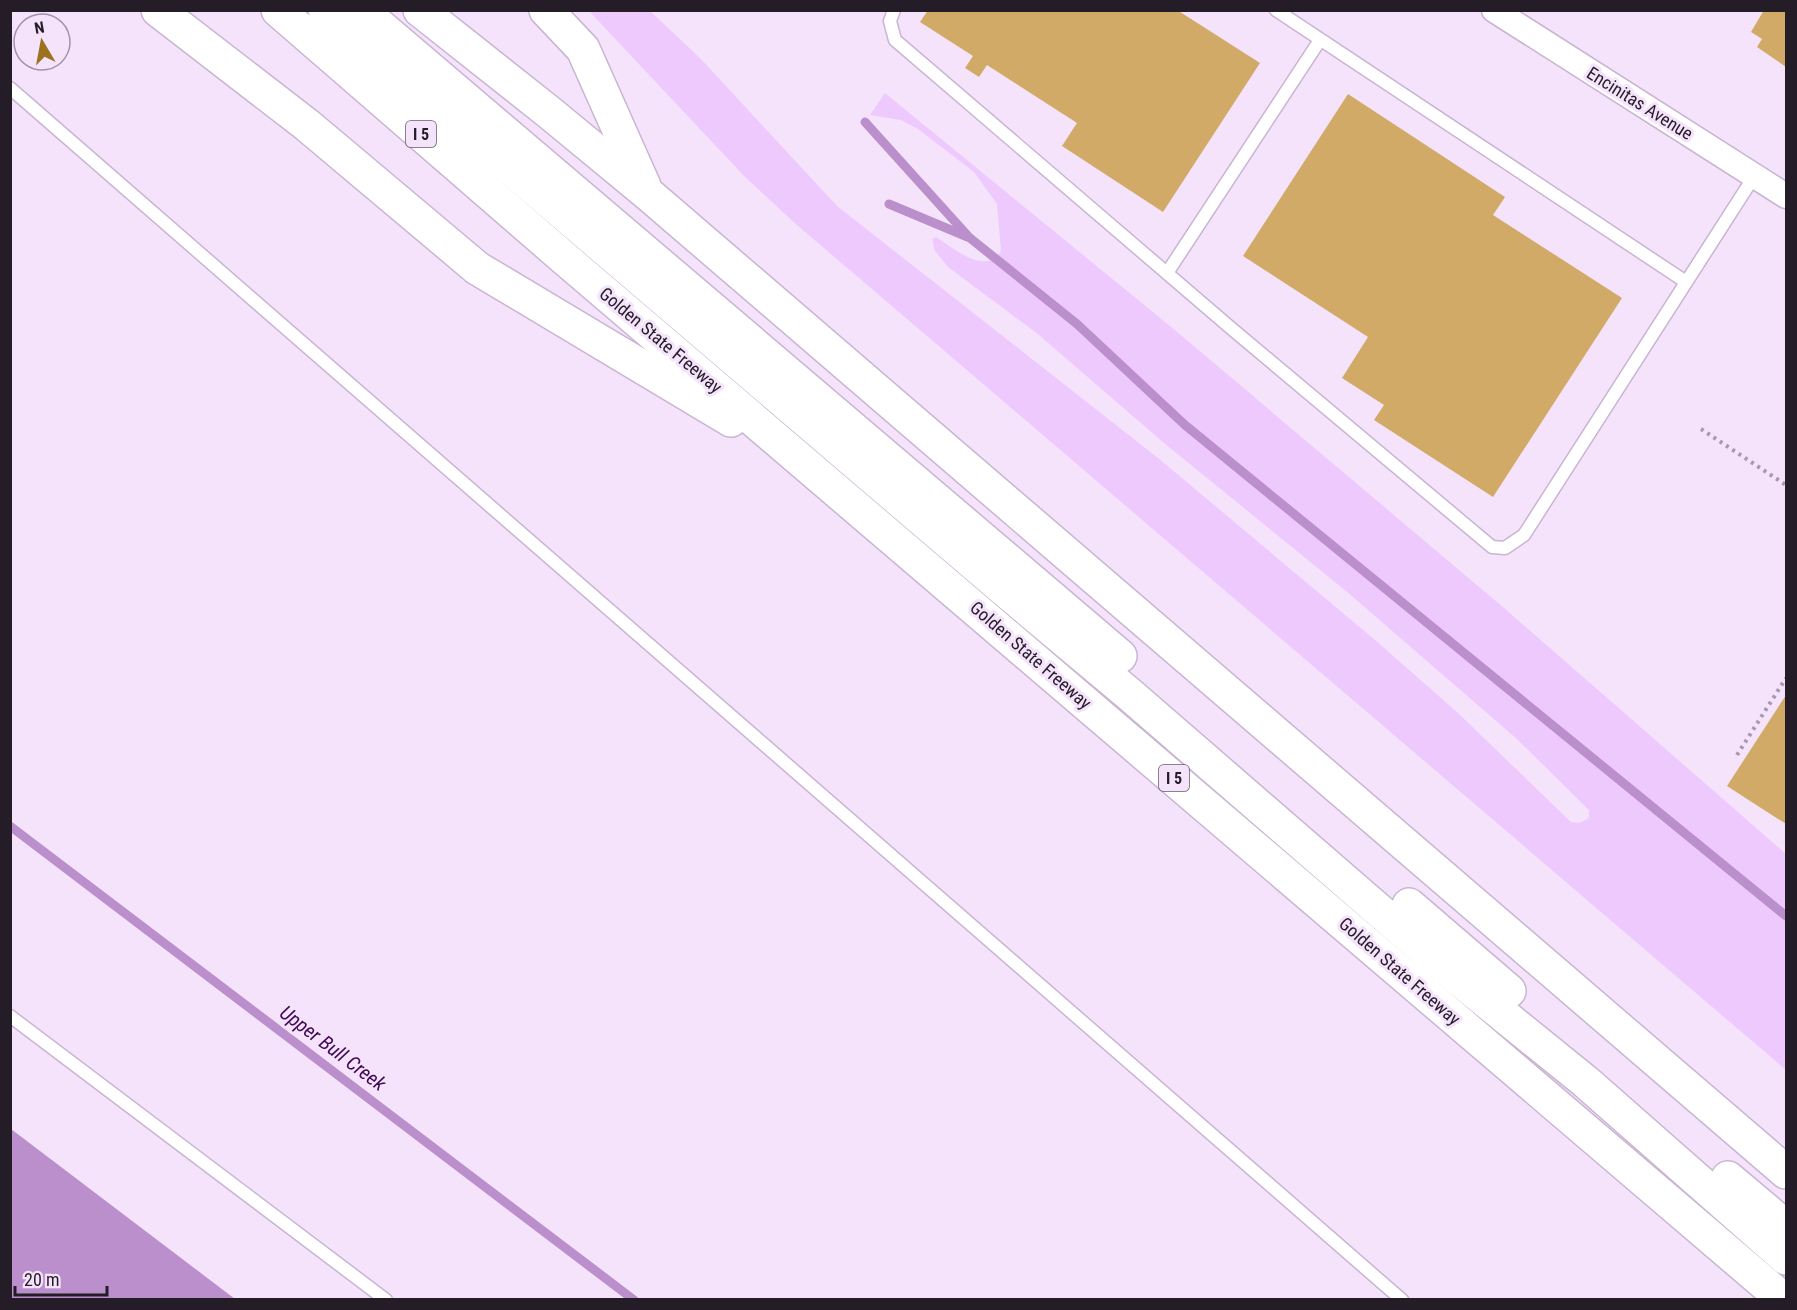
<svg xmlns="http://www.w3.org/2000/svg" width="1797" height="1310" font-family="'Roboto Condensed',sans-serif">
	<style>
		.green { fill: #eec9fd }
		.water { fill: #ba8fcb }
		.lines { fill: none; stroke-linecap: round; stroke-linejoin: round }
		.stream { stroke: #ba8fcb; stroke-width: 9 }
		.building { fill: #d1aa67 }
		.service-casing { stroke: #c9b5d2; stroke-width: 15 }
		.minor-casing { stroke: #c9b5d2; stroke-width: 27 }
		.motorway-casing { stroke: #c9b5d2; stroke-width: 36 }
		.path { stroke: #a799ad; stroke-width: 4; stroke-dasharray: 3 4.5; stroke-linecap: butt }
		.service { stroke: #fff; stroke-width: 12 }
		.minor { stroke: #fff; stroke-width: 24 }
		.motorway { stroke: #fff; stroke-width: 33 }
		.labels { text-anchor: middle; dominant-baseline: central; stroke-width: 6; stroke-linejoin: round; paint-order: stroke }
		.shield { fill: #f5e3fc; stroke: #635867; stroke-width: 1.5 }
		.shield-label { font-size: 16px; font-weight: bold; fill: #241c27 }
		.street-label { font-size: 18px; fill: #241c27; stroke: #f5e3fc }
		.water-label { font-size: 20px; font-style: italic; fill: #400752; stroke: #f5e3fc }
	</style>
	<rect width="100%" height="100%" fill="#f5e3fc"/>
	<path class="green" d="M589,11H650L700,58L837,206L1158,458L1375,640L1458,713L1571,822L1579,823L1589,818V810L1517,739L1346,591L1164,443L1039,335L948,267L935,251L932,239L936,237C952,247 986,277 1001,251L997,204L974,172L918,129L901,120L870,115L885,93L1176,331L1504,608L1786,854V1070L797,225L746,178Z"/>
	<path class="water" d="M10,1129H11L235,1299H11Z"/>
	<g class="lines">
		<g class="stream">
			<path d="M865,122L968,236"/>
			<path d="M889,204L970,238L1077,324L1185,425L1786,916"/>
			<path d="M10,826L634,1300"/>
		</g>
	</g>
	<g class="building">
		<path d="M928,10H1177L1260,63L1163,212L1062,146L1077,123L987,65L979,77L965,68L973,56L920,22Z"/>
		<path d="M1764,10H1786V67L1757,47L1762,39L1751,32Z"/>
		<path d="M1348,94L1505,197L1493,215L1622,298L1493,497L1374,420L1384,405L1342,378L1368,337L1243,256Z"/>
		<path d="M1786,695V824L1727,786Z"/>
	</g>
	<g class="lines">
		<g class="service-casing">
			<g id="service">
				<path d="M894,10L890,21L895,40L1232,329L1492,547L1505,548L1524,535L1755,175"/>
				<path d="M1276,10L1686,282"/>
				<path d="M10,88L1402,1300"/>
				<path d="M1167,273L1320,40"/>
				<path d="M10,1016L386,1300"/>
			</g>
		</g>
		<g class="minor-casing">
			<path id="minor" d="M1494,10L1786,196"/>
		</g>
		<g class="motorway-casing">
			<g id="motorway">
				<path d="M158,10L307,125L477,268L731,420"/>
				<path d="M278,10L564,258L1784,1300"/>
				<path d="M325,10L1000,586L1128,693L1450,972L1586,1082L1786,1258"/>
				<path d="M361,10L1120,656"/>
				<path d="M420,10L550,113L647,193L1786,1172"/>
				<path d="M546,10L583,49L644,186"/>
				<path d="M1409,905L1509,991"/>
				<path d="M1728,1178L1786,1227"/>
			</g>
		</g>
		<g class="path">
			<path d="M1701,429L1786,485"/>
			<path d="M1737,755L1786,678"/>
		</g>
		<use href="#service" class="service"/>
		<use href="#minor" class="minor"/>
		<use href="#motorway" class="motorway"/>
	</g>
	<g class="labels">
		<g class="shield">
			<rect x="406" y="121" width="30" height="26" rx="4.5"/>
			<rect x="1159" y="765" width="30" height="26" rx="4.5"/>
		</g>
		<g class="shield-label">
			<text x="421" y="134">I 5</text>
			<text x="1174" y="778">I 5</text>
		</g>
		<g class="street-label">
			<text transform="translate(1640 103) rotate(32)">Encinitas Avenue</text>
			<text transform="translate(661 340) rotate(40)">Golden State Freeway</text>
			<text transform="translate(1031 655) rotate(41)">Golden State Freeway</text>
			<text transform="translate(1400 971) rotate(41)">Golden State Freeway</text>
		</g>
		<g class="water-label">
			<text transform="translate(333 1048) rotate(37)">Upper Bull Creek</text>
		</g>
	</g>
	<rect width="1797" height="1310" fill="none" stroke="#241c27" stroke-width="24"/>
	<g transform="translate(42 42) rotate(350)"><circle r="28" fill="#f5e3fc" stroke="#a193a7" stroke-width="1.5"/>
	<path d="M0-4.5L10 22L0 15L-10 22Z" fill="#9b721f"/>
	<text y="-9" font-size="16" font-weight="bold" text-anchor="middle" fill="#241c27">N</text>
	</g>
	<path d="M15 1286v9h92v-9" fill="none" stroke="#241c27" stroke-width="3"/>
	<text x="24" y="1286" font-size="18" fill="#241c27" stroke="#f5e3fc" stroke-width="4.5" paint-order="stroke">20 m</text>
</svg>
